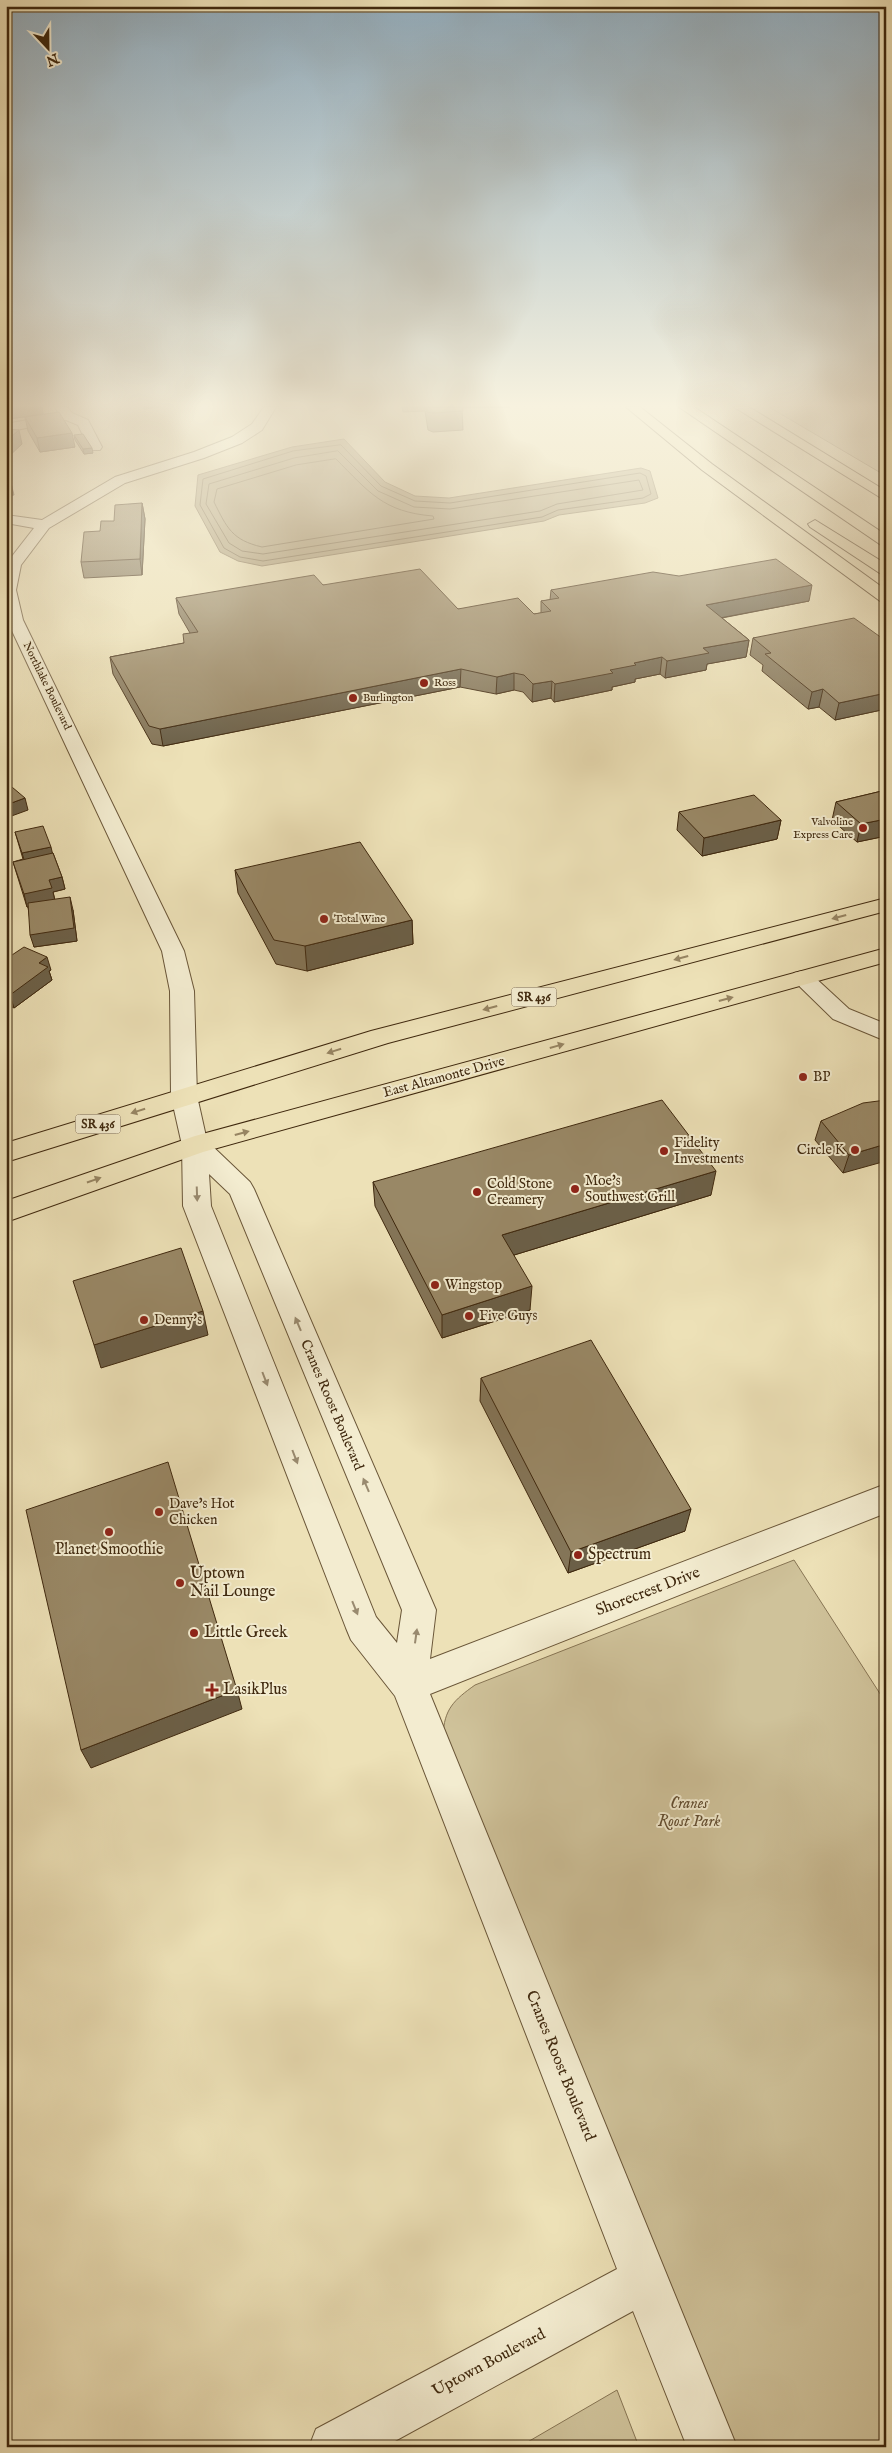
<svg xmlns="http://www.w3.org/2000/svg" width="892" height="2453" font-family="'IM FELL English',serif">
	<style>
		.green { fill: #cfc29a; stroke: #877554 }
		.water { fill: #b2a27e; stroke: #847151 }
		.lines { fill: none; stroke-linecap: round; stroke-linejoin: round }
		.shore { stroke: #786546; stroke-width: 1 }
		.minor-casing { stroke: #6a5638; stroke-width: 2 }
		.primary-casing { stroke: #3f280e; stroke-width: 2 }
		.motorway-casing { stroke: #3f280e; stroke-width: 2 }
		.minor { fill: #f3ecd0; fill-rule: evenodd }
		.primary { fill: #ede1b7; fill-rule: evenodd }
		.motorway { fill: #ede1b7; fill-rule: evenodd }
		.wall { fill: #847558; stroke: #3f280e }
		.shaded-wall { fill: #6b5f47; stroke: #3f280e }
		.building { fill: #986; stroke: #3f280e }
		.oneway { fill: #968462 }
		.oneway2 { fill: #998a6f }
		.poi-dot { fill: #8f2418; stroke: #f3ecd0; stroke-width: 2 }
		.labels { text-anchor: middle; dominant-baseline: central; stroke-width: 4; stroke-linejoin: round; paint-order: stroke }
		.far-poi-label { font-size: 11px; fill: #3f280e; stroke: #f3ecd0; text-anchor: start }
		.far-street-label { font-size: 11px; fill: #3f280e; stroke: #f3ecd0 }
		.shield { fill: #f3ecd0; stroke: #756348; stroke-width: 1 }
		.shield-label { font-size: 12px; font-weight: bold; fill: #3f280e }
		.street-label { font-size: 14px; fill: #3f280e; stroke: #f3ecd0 }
		.poi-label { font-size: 14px; fill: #3f280e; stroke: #f3ecd0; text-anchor: start }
		.near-poi-label { font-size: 16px; fill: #3f280e; stroke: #f3ecd0; text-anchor: start }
		.near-street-label { font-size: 16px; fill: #3f280e; stroke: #f3ecd0 }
		.near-park-label { font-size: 16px; font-style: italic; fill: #634e31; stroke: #f3ecd0 }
	</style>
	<rect width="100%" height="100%" fill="#ede1b7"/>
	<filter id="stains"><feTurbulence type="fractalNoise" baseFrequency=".004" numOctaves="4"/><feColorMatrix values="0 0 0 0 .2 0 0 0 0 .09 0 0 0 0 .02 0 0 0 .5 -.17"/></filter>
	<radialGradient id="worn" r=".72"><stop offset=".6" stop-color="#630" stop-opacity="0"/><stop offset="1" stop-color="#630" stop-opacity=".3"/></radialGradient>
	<g class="green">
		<path d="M769,407H877L886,412V476Z"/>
		<path d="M794,1560L886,1703V2447H737L443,1736C444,1709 454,1700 475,1685Z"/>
		<path d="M617,2390L639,2447H519Z"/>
	</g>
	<path class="water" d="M344,439L385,482L415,496L449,498L641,468L650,471L658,498L645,503L559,515L544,521L262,566L238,561L220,552L195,506L198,475L292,447Z"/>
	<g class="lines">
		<g class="shore">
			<path d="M341,445L381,486L415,501L450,503L640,473L646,476L651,494L643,498L558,510L542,517L263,561L240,557L224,548L200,505L203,479L293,451Z"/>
			<path d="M338,451L378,491L414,507L450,509L639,480L643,490L557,504L540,511L263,554L242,551L229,543L206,504L209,484L294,458Z"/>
			<path d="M336,459C369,492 383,512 433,516L434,519L262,547C232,540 227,528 214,502L217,489L296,465Z"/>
		</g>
		<g class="minor-casing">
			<g id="minor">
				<path d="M55,407H67L72,413L88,420L102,447L100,450H90L78,425L66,420L6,432V424L59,414Z"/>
				<path d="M264,407H276L262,430L242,443L204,458L125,483L49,528L21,565L16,590L23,620L184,951L194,991L197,1096L207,1141L250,1182L254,1189L436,1610L430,1659L886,1484V1513L430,1694L737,2447H687L633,2311L384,2447H309L316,2429L617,2269L395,1696L351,1640L346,1628L183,1206L182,1145L171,1096L170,991L162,951L6,618V564L34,528L6,523V515L42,520L115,477L194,452L232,437L252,424ZM209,1174L230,1194L402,1610L397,1643L376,1617L211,1206Z"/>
				<path d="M802,971L810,973L849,1009L886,1024V1041L833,1019L791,978L794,973Z"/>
			</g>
		</g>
		<g class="primary-casing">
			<g id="primary">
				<path d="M886,898V911L388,1043L6,1162V1143L371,1031Z"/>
				<path d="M886,948V962L203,1152L6,1222V1201L195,1136Z"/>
			</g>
		</g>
		<g class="motorway-casing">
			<g id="motorway">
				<path d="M626,407H640L712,464L886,590V603L880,601L702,470Z"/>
				<path d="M679,407H694L886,535V546L881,545Z"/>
				<path d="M734,407H749L886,491V501Z"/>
				<path d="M815,520L886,564V576L881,574L810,527L808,524Z"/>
			</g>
		</g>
		<use href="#minor" class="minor"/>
		<use href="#primary" class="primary"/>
		<use href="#motorway" class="motorway"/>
	</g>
	<g class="wall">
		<path d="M6,407H42L43,414L9,419L6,414Z"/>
		<path d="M402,407H510L462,408L463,430L433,432L428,430L425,411L403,412Z"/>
		<path d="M25,417L75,447L40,452L28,431Z"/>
		<path d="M74,435L93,453L84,454L75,440Z"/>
		<path d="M142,503L145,519L142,575L84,578L81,562L100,531Z"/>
		<path d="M323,585L458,609L534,614L541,613V601L550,600L551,590L809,601L722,618L749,640L746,657L707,664L706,670L665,678L660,674L635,679V682L612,687V690L554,702L551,698L532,702L523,692L514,690L496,694L460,687L163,746L152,744L113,674L110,657L184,643L190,633L179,614L176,598Z"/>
		<path d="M753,638L886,641V709L835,720L819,707L808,709L762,671L763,665L750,655Z"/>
		<path d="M886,790V836L857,842L832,820L836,802Z"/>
		<path d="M679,812L781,820L777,839L702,856L677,830Z"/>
		<path d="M15,832L53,853L62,877L65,889L53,892L55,900L73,910L77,941L34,947L28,907H27L13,862L23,859Z"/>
		<path d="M235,870L412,920L413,944L307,971L276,964L238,893Z"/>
		<path d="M6,959L51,970L49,971L52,980L14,1008L6,1004Z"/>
		<path d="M886,1100L843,1173L815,1140L821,1121Z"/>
		<path d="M373,1182L711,1195L514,1255L530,1310L442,1338L375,1206Z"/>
		<path d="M481,1378L685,1531L568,1573L480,1401Z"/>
	</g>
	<g class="shaded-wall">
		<path d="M6,407H42L43,414L9,419Z"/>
		<path d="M143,407H159L144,409Z"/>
		<path d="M19,430L22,444L6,459V441Z"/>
		<path d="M72,433L75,447L40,452L37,438Z"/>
		<path d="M92,448L93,453L84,454L83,449Z"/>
		<path d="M10,479L14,495L6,496V480Z"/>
		<path d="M142,503L145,519L142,575L140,559Z"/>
		<path d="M812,585L809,601L704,621L706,605Z"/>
		<path d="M749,640L746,657L707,664L706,670L665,678L667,661L703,648Z"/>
		<path d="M662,657L660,674L635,679V682L612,687V690L554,702L555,684L634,663Z"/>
		<path d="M461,669L460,687L163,746L160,729Z"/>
		<path d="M514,673V690L496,694L497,677Z"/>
		<path d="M552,681L551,698L532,702L533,684Z"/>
		<path d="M823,689L819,707L808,709L812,692Z"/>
		<path d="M886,693V709L835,720L839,703Z"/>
		<path d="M25,798L28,810L6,818V805Z"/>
		<path d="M886,819V836L857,842L861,824Z"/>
		<path d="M781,820L777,839L702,856L704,838Z"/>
		<path d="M51,847L54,860L26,866L22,853Z"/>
		<path d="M62,877L65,889L53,892L55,901L27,907L24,894L49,880Z"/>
		<path d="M70,897L73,910L77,941L34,947L30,935Z"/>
		<path d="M412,920L413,944L307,971L305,946Z"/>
		<path d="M47,957L51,970L49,971L52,980L14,1008L10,995L39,963Z"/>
		<path d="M886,1144V1161L843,1173L849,1155Z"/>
		<path d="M716,1171L711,1195L501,1259L502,1235Z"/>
		<path d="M532,1286L530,1310L442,1338V1315Z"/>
		<path d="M203,1311L208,1335L101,1368L94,1345Z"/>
		<path d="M691,1509L685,1531L568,1573L571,1552Z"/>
		<path d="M237,1690L242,1709L91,1768L81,1750Z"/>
	</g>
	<g class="building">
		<path d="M427,407H462L463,411L433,413L427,412Z"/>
		<path d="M59,412L72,433L37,438L25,417Z"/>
		<path d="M6,429L19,430L6,441Z"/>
		<path d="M83,434L92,448L83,449L74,435Z"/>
		<path d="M6,476L10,479L6,480Z"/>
		<path d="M142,503L140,559L81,562L84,532L100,531L101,521H114L115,505Z"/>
		<path d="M776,559L812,585L706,605L749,640L703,648L709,653L667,661L662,657L634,663L636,665L610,670L613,673L555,684L552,681L533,684L524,675L514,673L497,677L461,669L160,729L149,726L110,657L184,643L183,634L198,632L176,598L314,575L323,585L420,569L458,609L518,598L534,614L551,611L541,601L559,598L551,590L653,572L679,576Z"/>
		<path d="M854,618L886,641V693L839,703L823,689L812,692L765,654L771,653L753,638Z"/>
		<path d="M6,782L25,798L6,805Z"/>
		<path d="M886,790V819L861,824L836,802Z"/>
		<path d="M754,795L781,820L704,838L679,812Z"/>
		<path d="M43,826L51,847L22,853L15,832Z"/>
		<path d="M360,842L412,920L305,946L274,940L235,870Z"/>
		<path d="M53,853L62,877L49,880L52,888L24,894L13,862Z"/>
		<path d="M70,897L74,928L30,935L28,903Z"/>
		<path d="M24,947L47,957L39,963L48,967L10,995L6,993V959Z"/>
		<path d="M662,1100L716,1171L502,1235L532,1286L442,1315L373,1182Z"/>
		<path d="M886,1100V1144L849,1155L821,1121L863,1103Z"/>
		<path d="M181,1248L203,1311L94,1345L73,1281Z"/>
		<path d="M591,1340L691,1509L571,1552L481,1378Z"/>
		<path d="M168,1462L237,1690L81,1750L26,1510Z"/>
	</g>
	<defs><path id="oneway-solid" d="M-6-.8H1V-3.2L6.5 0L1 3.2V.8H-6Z" transform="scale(1.25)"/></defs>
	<g class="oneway">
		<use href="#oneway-solid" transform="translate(839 917) rotate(165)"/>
		<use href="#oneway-solid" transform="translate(681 958) rotate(165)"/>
		<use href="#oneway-solid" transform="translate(726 999) rotate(-15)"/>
		<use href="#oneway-solid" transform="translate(490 1008) rotate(165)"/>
		<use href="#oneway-solid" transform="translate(557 1046) rotate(-16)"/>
		<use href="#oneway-solid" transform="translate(334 1051) rotate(163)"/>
		<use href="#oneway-solid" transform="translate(138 1111) rotate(162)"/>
		<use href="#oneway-solid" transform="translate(242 1133) rotate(-15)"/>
		<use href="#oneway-solid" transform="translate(94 1180) rotate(-19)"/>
	</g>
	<g class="oneway2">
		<use href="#oneway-solid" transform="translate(197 1194) rotate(88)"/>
		<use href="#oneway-solid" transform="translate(298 1324) rotate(-113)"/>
		<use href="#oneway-solid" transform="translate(265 1379) rotate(69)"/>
		<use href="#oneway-solid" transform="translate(295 1457) rotate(69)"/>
		<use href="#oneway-solid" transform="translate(366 1485) rotate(-113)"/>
		<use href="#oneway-solid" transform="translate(355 1608) rotate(68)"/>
		<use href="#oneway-solid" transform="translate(416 1636) rotate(-82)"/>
	</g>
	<linearGradient id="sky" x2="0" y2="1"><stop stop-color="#92adbe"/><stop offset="0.54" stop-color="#f7f2df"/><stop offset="1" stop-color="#f7f2df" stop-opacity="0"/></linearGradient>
	<rect width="892" height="751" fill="url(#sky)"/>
	<g class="poi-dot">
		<circle cx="424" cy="683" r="5"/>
		<circle cx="353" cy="698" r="5"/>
		<circle cx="863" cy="828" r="5"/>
		<circle cx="324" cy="919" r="5"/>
		<circle cx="803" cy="1077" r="5"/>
		<circle cx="855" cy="1150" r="5"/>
		<circle cx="664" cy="1151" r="5"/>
		<circle cx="575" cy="1189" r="5"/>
		<circle cx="477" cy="1192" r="5"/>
		<circle cx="435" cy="1285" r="5"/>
		<circle cx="469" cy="1316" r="5"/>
		<circle cx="144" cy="1320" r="5"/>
		<circle cx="159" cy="1512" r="5"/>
		<circle cx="109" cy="1532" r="5"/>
		<circle cx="578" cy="1555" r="5"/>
		<circle cx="180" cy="1583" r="5"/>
		<circle cx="194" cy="1633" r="5"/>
		<path d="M209.5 1682.5h5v5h5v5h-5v5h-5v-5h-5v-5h5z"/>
	</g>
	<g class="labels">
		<g class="far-poi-label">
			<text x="434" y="683">Ross</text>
			<text x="363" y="698">Burlington</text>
			<text x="853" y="822" text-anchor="end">Valvoline<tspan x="853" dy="13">Express Care</tspan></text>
			<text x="334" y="919">Total Wine</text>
		</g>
		<g class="far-street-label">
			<text transform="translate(47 686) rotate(64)">Northlake Boulevard</text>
		</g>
		<g class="shield">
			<rect x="511.5" y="987.5" width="45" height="19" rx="4"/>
			<rect x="75.5" y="1114.5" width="45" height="19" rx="4"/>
		</g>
		<g class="shield-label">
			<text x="534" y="997">SR 436</text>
			<text x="98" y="1124">SR 436</text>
		</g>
		<g class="street-label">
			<text transform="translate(444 1077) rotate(-15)">East Altamonte Drive</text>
			<text transform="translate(332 1405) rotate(67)">Cranes Roost Boulevard</text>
		</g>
		<g class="poi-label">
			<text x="813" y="1077">BP</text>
			<text x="674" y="1143">Fidelity<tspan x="674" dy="16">Investments</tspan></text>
			<text x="845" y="1150" text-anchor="end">Circle K</text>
			<text x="585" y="1181">Moe's<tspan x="585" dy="16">Southwest Grill</tspan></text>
			<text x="487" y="1184">Cold Stone<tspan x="487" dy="16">Creamery</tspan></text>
			<text x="445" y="1285">Wingstop</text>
			<text x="479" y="1316">Five Guys</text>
			<text x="154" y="1320">Denny's</text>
			<text x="169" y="1504">Dave's Hot<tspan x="169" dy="16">Chicken</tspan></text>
		</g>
		<g class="near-poi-label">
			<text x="109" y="1550" text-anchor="middle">Planet Smoothie</text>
			<text x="588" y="1555">Spectrum</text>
			<text x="190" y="1574">Uptown<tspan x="190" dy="18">Nail Lounge</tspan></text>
			<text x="204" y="1633">Little Greek</text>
			<text x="223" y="1690">LasikPlus</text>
		</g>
		<g class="near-street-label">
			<text transform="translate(648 1592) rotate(-21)">Shorecrest Drive</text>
			<text transform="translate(560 2066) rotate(68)">Cranes Roost Boulevard</text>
			<text transform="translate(489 2363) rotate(-28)">Uptown Boulevard</text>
		</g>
		<g class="near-park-label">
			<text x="689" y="1804">Cranes<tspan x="689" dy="18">Roost Park</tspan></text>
		</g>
	</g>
	<rect width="892" height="2453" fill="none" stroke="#ede1b7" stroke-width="25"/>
	<rect x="8" y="8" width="877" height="2438" fill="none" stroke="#3f280e" stroke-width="2.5"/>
	<rect x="12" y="12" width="867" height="2428" fill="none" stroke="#3f280e"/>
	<g transform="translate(48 48) rotate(158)" stroke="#f3ecd0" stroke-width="4" paint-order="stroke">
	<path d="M0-4L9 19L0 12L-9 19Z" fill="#3f280e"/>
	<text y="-8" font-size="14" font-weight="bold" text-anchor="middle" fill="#3f280e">N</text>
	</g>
	<rect width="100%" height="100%" filter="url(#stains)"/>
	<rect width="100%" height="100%" fill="url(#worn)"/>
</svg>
